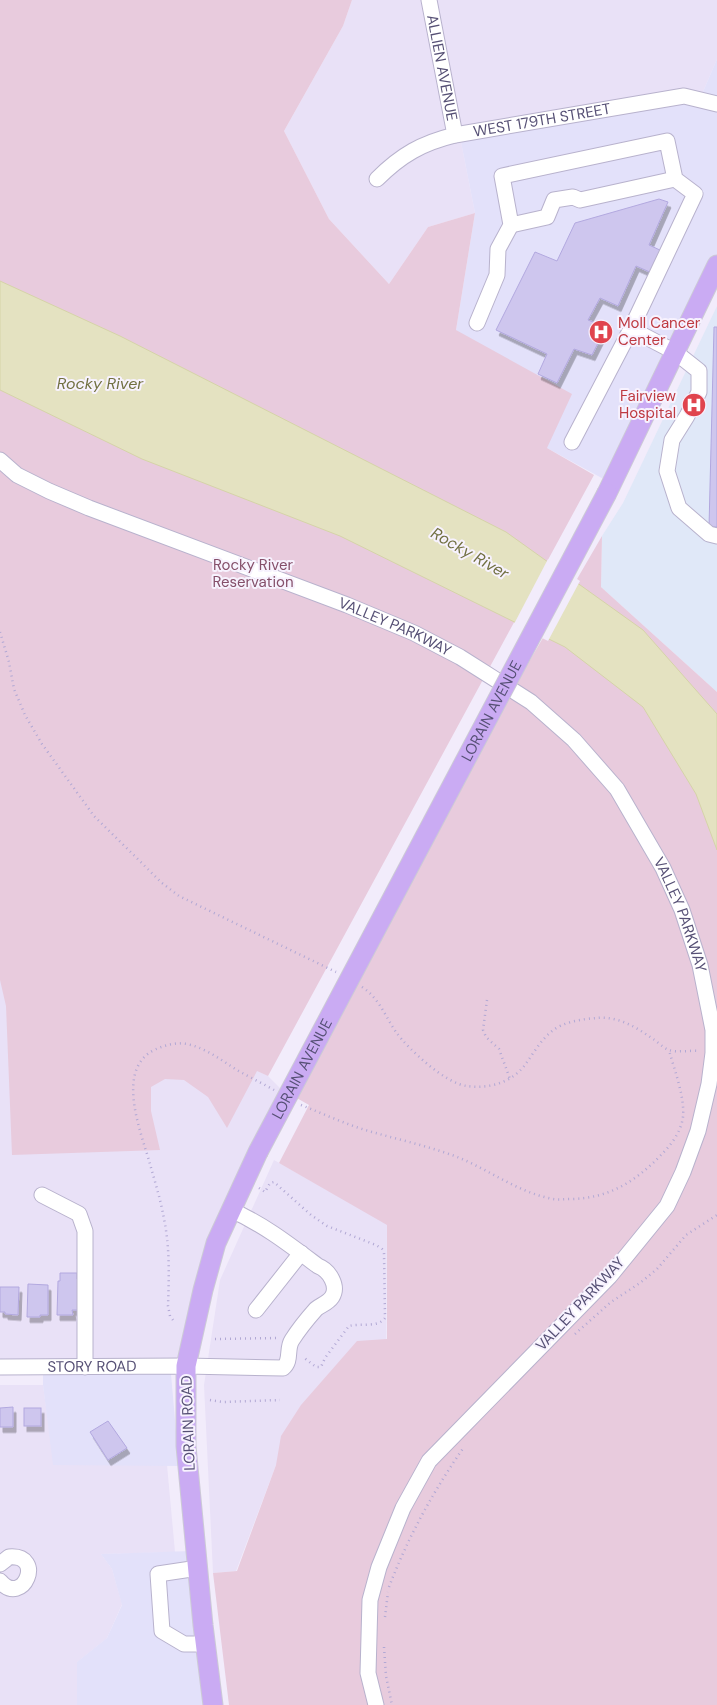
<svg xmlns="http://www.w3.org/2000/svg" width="717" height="1705" font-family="'DM Sans',sans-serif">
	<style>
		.residential { fill: #e9e1f7 }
		.commercial { fill: #e3e1fa }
		.medical { fill: #e0e8f8 }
		.green { fill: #e8cbdd }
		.water { fill: #e4e2c1; stroke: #d5d3a8 }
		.pier { fill: #f2ecfb }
		.building { fill: #cec6ee; stroke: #b2a8df; filter: url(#shadow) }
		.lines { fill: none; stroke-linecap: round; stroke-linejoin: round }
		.minor-casing { stroke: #b8b2cd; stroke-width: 17 }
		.major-casing { stroke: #cccad6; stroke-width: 21 }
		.path { stroke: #b1a8d4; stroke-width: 2.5; stroke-dasharray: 1 4; stroke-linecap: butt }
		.minor { stroke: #fff; stroke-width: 15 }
		.major { stroke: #caabf3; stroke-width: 19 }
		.major-bridge-casing { stroke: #cccad6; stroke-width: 21; stroke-linecap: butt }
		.major-bridge { stroke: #caabf3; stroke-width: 19 }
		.labels { text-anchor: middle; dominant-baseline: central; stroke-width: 4; stroke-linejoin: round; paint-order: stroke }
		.street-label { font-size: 15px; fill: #565075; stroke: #f7f2fe }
		.health-label { font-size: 15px; fill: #be3a42; stroke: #f7f2fe; text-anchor: start }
		.park-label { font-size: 15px; fill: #854f6a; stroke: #f7f2fe }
		.water-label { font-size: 16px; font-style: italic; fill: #717041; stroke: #f7f2fe }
	</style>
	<defs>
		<filter id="shadow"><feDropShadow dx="3" dy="5.5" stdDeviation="0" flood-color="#0004"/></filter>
	</defs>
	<rect width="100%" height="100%" fill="#f2ecfb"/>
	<g class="residential">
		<path d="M352,0H717V59L702,94L460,137L475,213L428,227L389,284L329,219L284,131L343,26Z"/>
		<path d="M0,878L187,1034L268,1076L281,1089L180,1359L0,1360Z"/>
		<path d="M274,1160L387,1224L386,1405L324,1436L276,1465L236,1571L213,1573L204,1385L220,1280Z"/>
		<path d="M0,1385H43L54,1465H167L175,1552L101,1554L112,1569L122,1604L107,1638L77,1662V1705H0Z"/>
	</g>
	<g class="commercial">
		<path d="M717,59V259L609,482L547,448L456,330L475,213L460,137L702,94Z"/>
		<path d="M43,1372L171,1374L179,1466L53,1465L43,1385Z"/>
		<path d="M191,1551L206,1705H77V1662L107,1638L122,1605L112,1569L101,1554Z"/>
	</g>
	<path class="medical" d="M717,306V692L601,587L602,536L623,503Z"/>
	<g class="green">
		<path d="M0,0H352L343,26L284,131L329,219L389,284L428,227L475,213L456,330L572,394L547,448L594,475L268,1076L257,1071L227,1128L208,1097L184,1080L165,1079L151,1087V1111L160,1150L12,1155L6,1006L0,980Z"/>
		<path d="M602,536L601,587L717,692V1705H229L213,1573L237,1571L276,1465L281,1436L301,1405L357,1341L387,1339V1225L279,1163L309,1105L281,1089Z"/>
	</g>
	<path class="water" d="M0,281L120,336L506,532L643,630L717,714V850L696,794L643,707L565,647L340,536L142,459L0,390Z"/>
	<path class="pier" d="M548,559L580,581L548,641L514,624Z"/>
	<g class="building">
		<path d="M659,199L668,202L649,245L662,251L652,273L636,266L618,306L600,298L588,320L606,327L592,355L574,349L557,383L538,374L547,354L496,330L535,252L557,261L575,223Z"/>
		<path d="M714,327H717V527H709Z"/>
		<path d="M60,1273H77V1279H79L81,1310H72L73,1315H57L58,1281H60Z"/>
		<path d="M28,1284L48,1285V1315H40V1317H27Z"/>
		<path d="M0,1287H19L18,1315L5,1314V1312H0Z"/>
		<path d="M13,1407V1427H0V1408Z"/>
		<rect x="24" y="1408" width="17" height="18"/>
		<path d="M108,1421L127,1448L108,1460L90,1432Z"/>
	</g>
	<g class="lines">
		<g class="minor-casing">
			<g id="minor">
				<path id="s1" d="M429,0L455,135"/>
				<path id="s2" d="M377,179C401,155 422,143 455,135L684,96L717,104"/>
				<path d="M511,225L547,217L554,200L573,197L580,200L675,179"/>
				<path d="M477,323L497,275L498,249L511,225L502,176L667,141L675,179L695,194L631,329L572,442"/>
				<path d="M631,329L675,352L699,371V392L687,416L672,440L667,471L679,508L709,534L717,536"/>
				<path id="s3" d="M0,460L17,475L49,491L89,508L347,605L414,633L460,657L531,702L574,740L617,789L663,868L682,910L700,965L713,1030V1053L709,1084L698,1131L683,1172L667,1206L610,1276L429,1461L403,1508L379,1567L370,1600L368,1673L376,1705"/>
				<path d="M42,1195L79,1214L85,1231V1367"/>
				<path d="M256,1310L301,1253"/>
				<path id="s4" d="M0,1367L186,1366L283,1368C292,1361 286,1349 292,1340C299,1329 308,1318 316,1309C321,1305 328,1303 332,1297C339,1286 329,1270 318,1266C290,1245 263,1224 231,1210"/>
				<path d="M0,1564L9,1557C46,1554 23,1608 0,1581"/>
				<path d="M198,1568L158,1574L162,1631L184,1644H205"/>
			</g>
		</g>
		<g class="major-casing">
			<g id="major">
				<path d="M607,493L717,265"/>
				<path d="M213,1705L203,1625L186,1446V1366L203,1290L216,1243L258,1152"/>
			</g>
		</g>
		<g class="path">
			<path d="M0,632L9,662L14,689L25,715L42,744L94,816L162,883L179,896L336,972"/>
			<path d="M362,987C379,998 385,1016 396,1032C408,1049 446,1084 467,1086C489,1089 511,1083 525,1065C533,1054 540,1041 551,1032C562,1022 582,1019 597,1018C618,1016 636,1027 653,1039C658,1042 663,1048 669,1050C677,1053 690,1050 699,1051"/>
			<path d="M487,1000L483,1030L486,1037L499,1049L510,1079"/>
			<path d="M301,1105C324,1114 347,1125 372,1132C397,1139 423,1145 449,1154C485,1166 515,1192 553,1199C559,1200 565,1199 572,1199C609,1198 635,1182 661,1155C671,1145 681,1132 683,1117C685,1097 674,1069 669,1050"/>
			<path d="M259,1188L265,1192L270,1183L274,1182L311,1215L327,1226L376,1245L382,1249L384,1253L385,1318C378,1328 360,1323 349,1326L325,1358L321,1367H316L303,1357"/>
			<path d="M173,1320L170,1316L168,1306C169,1277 170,1248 164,1219C161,1201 155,1182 150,1164C141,1132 115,1070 154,1050C165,1045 176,1042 187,1044C206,1048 221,1060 237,1070C249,1077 262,1083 274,1090"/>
			<path d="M575,1334L611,1302L640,1283L657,1269L686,1235L717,1215"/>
			<path d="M215,1339L278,1338"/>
			<path d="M210,1400L223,1402L280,1400"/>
			<path d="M389,1587C408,1537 434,1490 464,1447"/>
			<path d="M385,1617L388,1592"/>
			<path d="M384,1647L386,1676L392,1705"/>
		</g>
		<use href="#minor" class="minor"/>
		<use href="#major" class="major"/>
		<g class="major-bridge-casing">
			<g id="major-bridge">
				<path id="s5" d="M258,1152L607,493"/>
			</g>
		</g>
		<use href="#major-bridge" class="major-bridge"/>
	</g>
	<defs>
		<g id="hospital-disc" transform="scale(1.25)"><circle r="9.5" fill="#e0444e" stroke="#f7f2fe"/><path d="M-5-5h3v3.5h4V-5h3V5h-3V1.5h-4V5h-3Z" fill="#fff"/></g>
	</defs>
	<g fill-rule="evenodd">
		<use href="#hospital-disc" x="601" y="332"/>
		<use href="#hospital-disc" x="694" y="405"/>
	</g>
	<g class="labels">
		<g class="street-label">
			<text stroke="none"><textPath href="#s1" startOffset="69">ALLIEN AVENUE</textPath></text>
			<text stroke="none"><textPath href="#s2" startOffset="179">WEST 179TH STREET</textPath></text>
			<text stroke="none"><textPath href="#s3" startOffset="430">VALLEY PARKWAY</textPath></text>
			<text stroke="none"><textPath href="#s5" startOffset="499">LORAIN AVENUE</textPath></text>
			<text stroke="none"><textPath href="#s3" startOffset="850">VALLEY PARKWAY</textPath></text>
			<text stroke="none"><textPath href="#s5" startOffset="94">LORAIN AVENUE</textPath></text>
			<text transform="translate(580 1304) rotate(-47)">VALLEY PARKWAY</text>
			<text stroke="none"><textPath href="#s4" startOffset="92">STORY ROAD</textPath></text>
			<text transform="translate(188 1423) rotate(-92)">LORAIN ROAD</text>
		</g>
		<g class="health-label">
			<text x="618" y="323">Moll Cancer<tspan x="618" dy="17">Center</tspan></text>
			<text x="676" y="396" text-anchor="end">Fairview<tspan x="676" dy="17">Hospital</tspan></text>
		</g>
		<g class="park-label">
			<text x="253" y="565">Rocky River<tspan x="253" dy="17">Reservation</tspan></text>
		</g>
		<g class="water-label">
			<text x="100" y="383">Rocky River</text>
			<text transform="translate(470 553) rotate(30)">Rocky River</text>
		</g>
	</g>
</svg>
